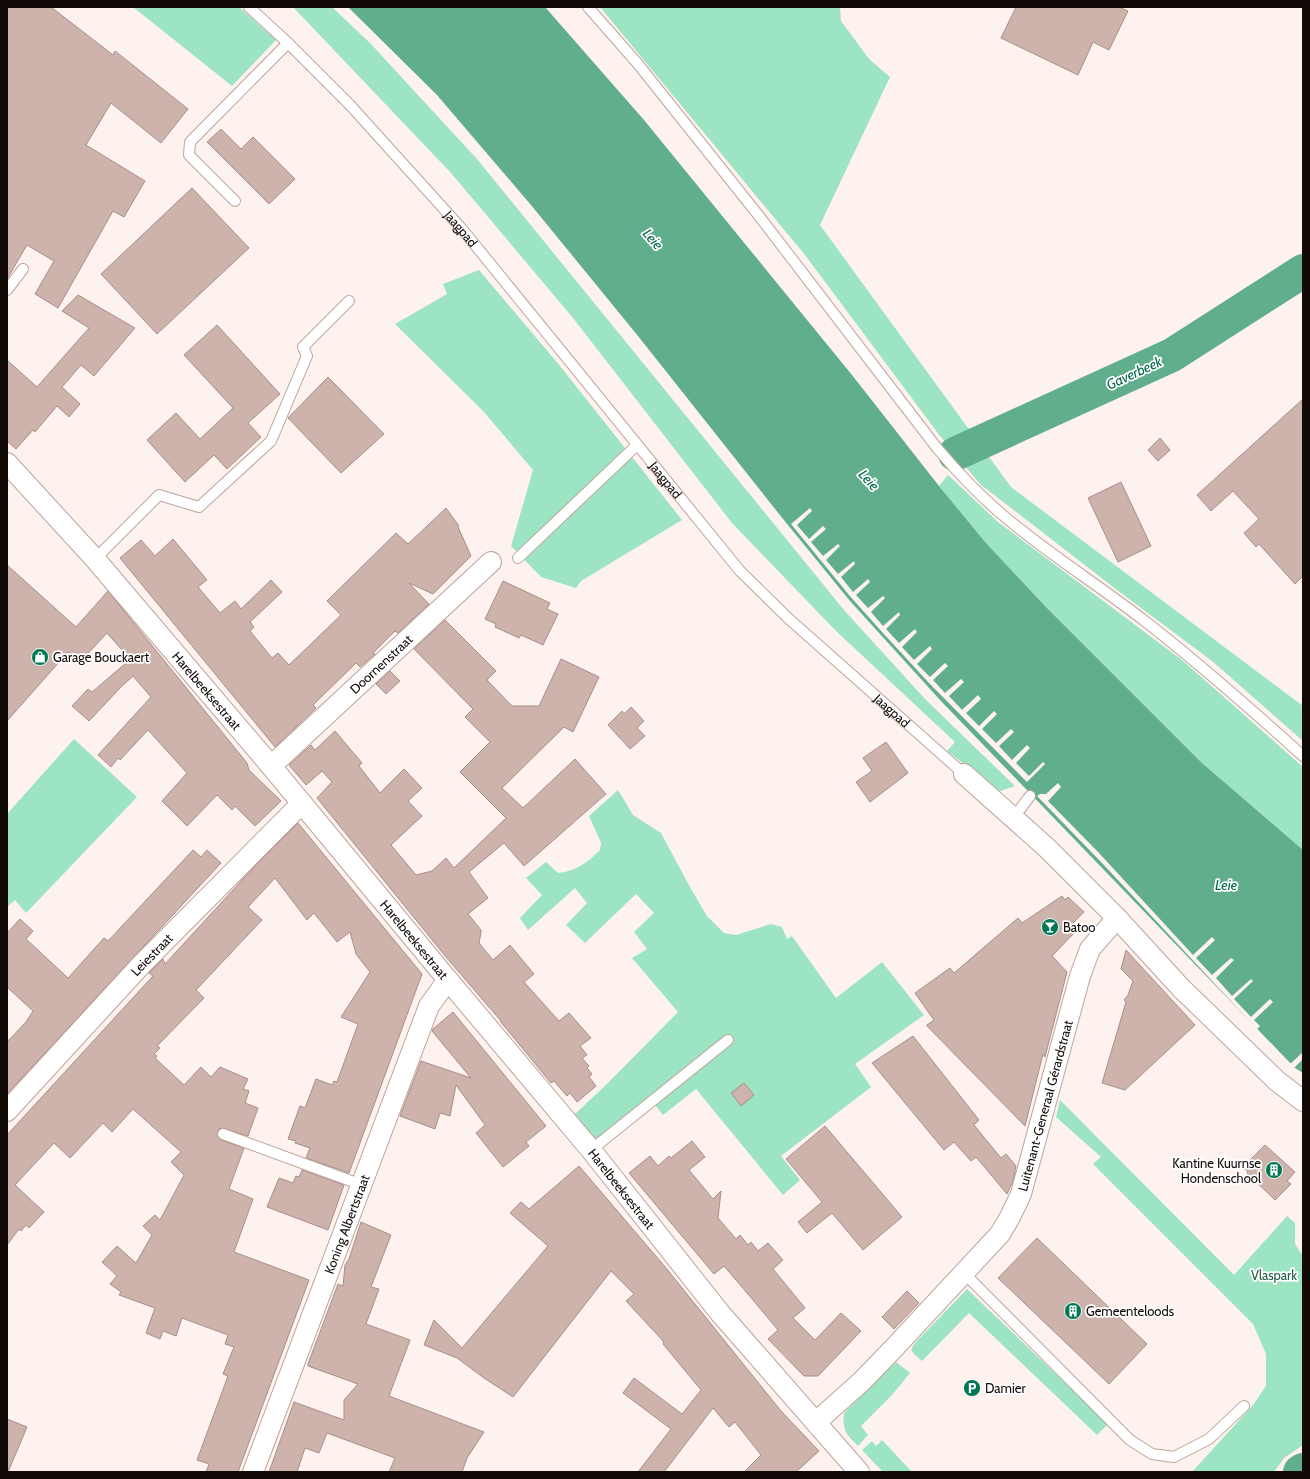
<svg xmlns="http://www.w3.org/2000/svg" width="1310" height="1479" font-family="Cabin,sans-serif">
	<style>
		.green { fill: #9ce4c2 }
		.water { fill: #60ae8c }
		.pier { fill: #fef2ef }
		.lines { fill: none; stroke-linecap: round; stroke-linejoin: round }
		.river { stroke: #60ae8c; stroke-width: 34 }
		.building { fill: #cdb3ab; stroke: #a88e87 }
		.service-casing { stroke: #bea49c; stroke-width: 12 }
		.minor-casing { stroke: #bea49c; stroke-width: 22 }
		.service { stroke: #fff; stroke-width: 10 }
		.minor { stroke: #fff; stroke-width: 20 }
		.labels { text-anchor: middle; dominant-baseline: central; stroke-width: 3.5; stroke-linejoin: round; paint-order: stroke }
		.street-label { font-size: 13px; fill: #120a07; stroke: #fff }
		.poi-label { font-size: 13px; fill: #120a07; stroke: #fff; text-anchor: start }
		.park-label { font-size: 13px; fill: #225e46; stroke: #fff }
		.water-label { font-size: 14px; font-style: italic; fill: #006848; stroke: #fff }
	</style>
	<rect width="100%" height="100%" fill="#fef2ef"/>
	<g class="green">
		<path d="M133,7H239L276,40L232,86Z"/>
		<path d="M293,7H332L370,43L477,159L844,610L926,700L1015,786L1000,791L947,751L955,742L836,631L732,523L573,318L451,173Z"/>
		<path d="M600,7H840L841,21L850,33L869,59L890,77L820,225L1011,487L1303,706V741L1212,661L1117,590L980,484L940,436L805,255Z"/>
		<path d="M479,270L560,366L682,520L581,581L576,588L541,577L511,546L533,470L484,412L395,324L447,294L443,284Z"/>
		<path d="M948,475L998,522L1182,660L1303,767V850L1202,763L1044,605L986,543L939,486Z"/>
		<path d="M74,739L137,797L26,913L15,900L7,907V814Z"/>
		<path d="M618,790L633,815L661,833L691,889L707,916L724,933L736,935L771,924L782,927L787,939L792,936L836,998L882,962L924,1015L855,1064L871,1087L781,1156L800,1180L783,1195L696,1089L663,1115L654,1104L601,1148L575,1114L606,1085L678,1012L632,958L647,949L634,932L654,913L636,894L585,943L566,925L587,903L575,888L528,930L520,918L542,895L526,878L546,862L558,873C577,871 588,862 600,850L601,843L589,816Z"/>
		<path d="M1060,1100L1234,1275L1287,1216L1295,1223V1244L1303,1256V1445L1284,1458L1274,1472H1192L1253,1405L1266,1386V1354L1253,1324L1093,1164L1101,1157L1056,1117Z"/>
		<path d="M967,1289L1108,1424L1097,1435L969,1313L922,1361L915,1355L911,1350L914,1344Z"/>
		<path d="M896,1362L910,1373L892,1395L861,1426L868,1435L858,1446C846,1434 842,1430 844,1413Z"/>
		<path d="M882,1440L912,1472H883L862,1450L872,1441L876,1446Z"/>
	</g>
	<path class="water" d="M348,7H545L644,120L852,375L939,486L986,543L1044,605L1202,763L1303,850V1073L1295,1068L940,700L850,601L779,514L638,336L531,205L437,95Z"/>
	<g class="pier">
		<path d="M810,508L812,511L797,525L809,539L823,526L826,529L811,542L823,556L838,544L840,546L826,560L838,574L854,561L855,564L841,577L853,592L868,579L870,582L856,595L868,608L883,596L885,598L871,612L883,626L899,612L900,615L886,629L899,643L915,629L917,632L902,647L914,660L930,646L932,649L917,664L930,677L945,663L948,666L933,680L945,693L961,679L964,682L949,696L962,710L978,695L981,699L966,713L979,726L994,711L997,714L982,729L996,743L1011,729L1014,732L999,746L1012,760L1027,745L1030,748L1016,763L1029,776L1043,762L1045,764L1027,782L929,683L882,632L849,595L791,524Z"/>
		<path d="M1058,783L1061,787L1048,801L1099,853L1193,955L1212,937L1215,940L1196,958L1212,975L1231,958L1234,960L1216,978L1232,996L1251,979L1253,981L1234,999L1251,1017L1270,999L1273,1002L1254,1020L1260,1026L1257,1029L1102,863L1037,796L1040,794H1046Z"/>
		<path d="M1303,1052V1059L1293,1069L1289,1065Z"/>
	</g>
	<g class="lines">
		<g class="river">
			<path d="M955,454L1172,355L1303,271"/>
			<path d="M1300,1472L1303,1470"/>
		</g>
	</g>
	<g class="building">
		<path d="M7,7H51L113,55L115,51L188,109L161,143L111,103L86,145L145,181L124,217L113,211L58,308L35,294L54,261L27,245L7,279Z"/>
		<path d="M1016,7H1119L1128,11L1109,50L1093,42L1078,75L1001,38Z"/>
		<path d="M221,129L241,149L253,137L295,179L269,204L207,142Z"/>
		<path d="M192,188L249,248L157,334L101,274Z"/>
		<path d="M78,295L135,328L94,376L81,365L62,387L80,404L69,417L57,406L35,432L33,430L16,449L7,441V360L37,387L89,328L62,311Z"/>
		<path d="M217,325L280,394L248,423L261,437L227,469L214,455L185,482L147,440L176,413L200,439L233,408L184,355Z"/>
		<path d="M328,377L384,434L341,473L288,418Z"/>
		<path d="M1303,399V576L1295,584L1259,544L1256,547L1244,533L1259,519L1233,491L1211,511L1197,495Z"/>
		<path d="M1160,438L1170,450L1158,461L1148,450Z"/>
		<path d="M1121,482L1151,546L1118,562L1088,498Z"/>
		<path d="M446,508L459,526L458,527L471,556L433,594L409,583L429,604L398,633L395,631L373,653L375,654L360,667L356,663L313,705L316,708L275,747L120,558L141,540L155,556L173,539L207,580L198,587L220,613L235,601L241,609L271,580L282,592L250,622L254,627L250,631L272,658L278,653L289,665L341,615L327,601L396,533L408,544Z"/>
		<path d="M7,565L76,627L108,591L247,763L249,770L281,801L255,826L235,806L232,810L217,795L187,826L162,801L187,773L148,730L120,760L118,758L111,767L98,755L151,697L133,676L121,687L89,721L72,706L88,689L92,692L126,663L125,661L129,658L107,633L80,662L68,652L7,721Z"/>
		<path d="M503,581L550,603L547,609L558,614L543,645L521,635L519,638L495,627L496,624L485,619Z"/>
		<path d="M445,620L496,671L487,680L512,706H539L561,659L599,677L573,732L564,727L502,788L523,808L575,759L606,794L524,866L504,843L469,872L488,898L468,914L481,930V933L479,943L493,960L510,945L534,974L524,982L559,1021L569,1013L591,1038L580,1046L587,1055L582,1058L589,1066L587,1068L592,1074L589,1077L596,1086L577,1102L570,1093L567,1096L554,1081L551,1083L500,1021H501L446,957L317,798L332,782L322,771L306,785L289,765L311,745L315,750L335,731L362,763L359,766L380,793L404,769L422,788L408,801L422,816L391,845L416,875L432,871L446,858L454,868L506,818L460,772L490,742L465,717L473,709L414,649Z"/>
		<path d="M390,671L400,681L386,694L376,684Z"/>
		<path d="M631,707L644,721L637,728L645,736L630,749L608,725L622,711L624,714Z"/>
		<path d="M886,742L908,773L870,802L856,782L872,771L863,758Z"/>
		<path d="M298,823L422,974L349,1173L306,1158L310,1148L295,1143L296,1141L288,1139L300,1106L305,1108L316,1079L332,1085L334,1081L337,1082L358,1024L341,1017L370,972L356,954L350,932L337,942L314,913L307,920L275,878L248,907L262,920L196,990L204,998L157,1046L160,1048L154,1054L157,1056L155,1058L184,1085L201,1067L211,1077L220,1067L248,1079L243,1089L249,1091L245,1103L258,1108L248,1136L222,1128L219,1129L217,1135L221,1140L244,1148L229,1189L253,1199L234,1252L309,1280L238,1472H206L209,1464L197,1460L228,1376L223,1374L234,1347L225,1344L228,1335L182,1318L176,1336L163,1331L160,1339L146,1333L155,1308L119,1295L121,1292L110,1284L117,1276L102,1262L117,1246L136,1263L152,1235L143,1226L155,1215L160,1220L184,1175L171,1162L181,1152L133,1109L112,1132L103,1123L70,1158L54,1143L15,1185L44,1212L29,1228L26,1225L21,1231L19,1229L7,1245V1135L153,976L149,973L163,959L165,964L255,866Z"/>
		<path d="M193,850L201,857L207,850L221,863L7,1094V1042L26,1022L33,1011L7,987V933L20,919L33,931L26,939L68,978L104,938L108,941Z"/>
		<path d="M1062,896L1065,900L1068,897L1084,912L1072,924L1077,930L1052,956L1067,972L1045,1057L1043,1054L1025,1126L927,1026V1025L934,1020L915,993L950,968L954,973L1018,918L1022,923Z"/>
		<path d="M1126,950L1195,1025L1125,1090L1102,1083L1126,1002L1124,1000L1128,995L1133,981L1121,969Z"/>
		<path d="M453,1012L546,1126L526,1142L529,1146L503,1167L476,1133L485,1125L456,1085L450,1116L440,1113L435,1129L400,1116L421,1061L471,1078L432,1031L433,1029Z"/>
		<path d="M913,1036L979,1120L974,1125L1001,1158L1006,1154L1016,1166L1013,1181L1007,1194L976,1157L971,1161L954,1142L944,1150L872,1063Z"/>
		<path d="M744,1083L754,1095L741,1106L731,1093Z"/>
		<path d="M825,1126L902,1217L863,1250L832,1213L807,1233L798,1222L822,1202L786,1159Z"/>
		<path d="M692,1141L705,1157L689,1170L713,1199L721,1191L718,1218L736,1239L740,1235L748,1245L751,1242L758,1251L768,1243L783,1260L773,1269L805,1308L793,1318L815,1340L841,1313L861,1331L818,1376H804L768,1339L778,1330L753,1300L724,1266L714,1274L629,1173L650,1156L658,1166L669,1156L671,1158Z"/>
		<path d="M1265,1145L1295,1172L1287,1181L1291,1184L1275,1200L1247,1173L1248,1172L1243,1167Z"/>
		<path d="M579,1166L666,1268L781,1411L819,1451L796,1472H744L761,1455L735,1422L729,1427L713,1408L664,1472H638L671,1429L623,1393L634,1378L682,1414L701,1390L663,1344L664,1342L626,1301L634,1294L611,1271L513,1397L484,1378L457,1358L424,1345L434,1320L462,1348L548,1246L510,1213L521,1202L529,1209Z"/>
		<path d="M302,1170L344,1185L328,1230L267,1207L279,1178L293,1183L296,1176L299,1177Z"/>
		<path d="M361,1222L391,1235L371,1287L379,1289L366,1324L410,1340L389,1396L484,1432L467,1458L462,1472H389L395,1458L327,1433L319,1453L305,1448L297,1472H269L294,1402L344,1420V1400L358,1384L308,1366V1364L338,1284L343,1286L345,1265L349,1259Z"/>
		<path d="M1037,1238L1147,1344L1109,1384L998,1278Z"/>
		<path d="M907,1291L919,1303L894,1329L882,1317Z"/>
		<path d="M7,1419L27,1427L8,1472H7Z"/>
	</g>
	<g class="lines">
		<g class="service-casing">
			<g id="service">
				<path id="s1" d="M249,7L288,43L350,105L462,229L740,571L789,619L964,774"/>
				<path d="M588,7L638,64L759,216L937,448C958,473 980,496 1005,517C1050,555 1100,586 1146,622C1200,664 1252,710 1303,756"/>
				<path d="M235,201L189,155L190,142L288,43"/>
				<path d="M7,290L23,269"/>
				<path d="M518,558L637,445"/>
				<path d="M95,559L159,495L199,507L271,441L307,356L303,347L349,301"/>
				<path d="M1014,817L1030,796"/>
				<path d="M223,1134L362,1185"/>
				<path d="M591,1150L728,1040"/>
				<path d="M964,1273L1130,1440L1152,1454L1174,1457L1209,1439L1244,1406"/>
			</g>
		</g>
		<g class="minor-casing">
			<g id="minor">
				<path id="s2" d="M7,463L95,559L271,766L448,980L591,1150L720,1313L859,1472"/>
				<path id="s3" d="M271,766L491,562"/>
				<path d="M964,774L1047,848L1117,918L1181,988L1277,1081L1303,1101"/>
				<path id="s4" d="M7,1111L141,965L302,803"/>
				<path id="s5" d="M816,1422L861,1382L894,1348L1000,1234L1010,1217L1021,1194L1080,976L1090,949L1117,918"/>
				<path id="s6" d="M253,1472L429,1006L448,980"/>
			</g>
		</g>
		<use href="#service" class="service"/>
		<use href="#minor" class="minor"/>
	</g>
	<defs>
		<g id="shop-disc" transform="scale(0.9)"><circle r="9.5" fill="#007753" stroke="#fff"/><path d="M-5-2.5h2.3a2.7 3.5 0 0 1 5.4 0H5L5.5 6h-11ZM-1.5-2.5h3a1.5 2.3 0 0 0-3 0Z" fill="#fff"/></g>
		<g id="bar-disc" transform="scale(0.9)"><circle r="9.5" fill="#007753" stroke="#fff"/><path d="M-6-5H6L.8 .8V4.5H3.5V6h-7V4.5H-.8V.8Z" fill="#fff"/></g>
		<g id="building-disc" transform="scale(0.9)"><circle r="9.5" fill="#007753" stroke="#fff"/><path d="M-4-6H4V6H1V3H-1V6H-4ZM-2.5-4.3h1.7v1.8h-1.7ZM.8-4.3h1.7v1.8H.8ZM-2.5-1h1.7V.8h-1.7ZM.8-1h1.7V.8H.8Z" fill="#fff"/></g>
		<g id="parking-disc" transform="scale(0.9)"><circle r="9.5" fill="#007753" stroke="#fff"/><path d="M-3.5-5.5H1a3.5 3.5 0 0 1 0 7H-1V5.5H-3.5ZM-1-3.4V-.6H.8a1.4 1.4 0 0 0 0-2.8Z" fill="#fff"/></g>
	</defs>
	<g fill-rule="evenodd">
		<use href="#shop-disc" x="40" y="657"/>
		<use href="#bar-disc" x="1050" y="927"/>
		<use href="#building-disc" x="1274" y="1170"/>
		<use href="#building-disc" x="1073" y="1311"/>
		<use href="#parking-disc" x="972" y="1388"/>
	</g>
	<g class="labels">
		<g class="street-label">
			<text stroke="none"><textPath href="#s1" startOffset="307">Jaagpad</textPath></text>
			<text stroke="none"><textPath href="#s1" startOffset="631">Jaagpad</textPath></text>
			<text stroke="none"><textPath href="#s3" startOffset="150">Doornenstraat</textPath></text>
			<text stroke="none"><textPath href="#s2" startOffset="303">Harelbeeksestraat</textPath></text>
			<text stroke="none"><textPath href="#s1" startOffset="955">Jaagpad</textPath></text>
			<text stroke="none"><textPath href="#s2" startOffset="627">Harelbeeksestraat</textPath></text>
			<text stroke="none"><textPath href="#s4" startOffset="213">Leiestraat</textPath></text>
			<text stroke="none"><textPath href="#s5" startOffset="400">Luitenant-Generaal Gérardstraat</textPath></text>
			<text stroke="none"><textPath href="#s2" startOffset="951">Harelbeeksestraat</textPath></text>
			<text stroke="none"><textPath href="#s6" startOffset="265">Koning Albertstraat</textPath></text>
		</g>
		<g class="poi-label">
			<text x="53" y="657">Garage Bouckaert</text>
			<text x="1063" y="927">Batoo</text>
			<text x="1261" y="1163" text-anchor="end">Kantine Kuurnse<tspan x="1261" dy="15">Hondenschool</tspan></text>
			<text x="1086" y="1311">Gemeenteloods</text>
			<text x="985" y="1388">Damier</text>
		</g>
		<g class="park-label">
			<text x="1274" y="1275">Vlaspark</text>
		</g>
		<g class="water-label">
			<text transform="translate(653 239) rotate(49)">Leie</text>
			<text transform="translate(1134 373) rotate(-25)">Gaverbeek</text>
			<text transform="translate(869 480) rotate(48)">Leie</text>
			<text x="1226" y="885">Leie</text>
		</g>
	</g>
	<rect width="1310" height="1479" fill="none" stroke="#120a07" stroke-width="16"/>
</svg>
